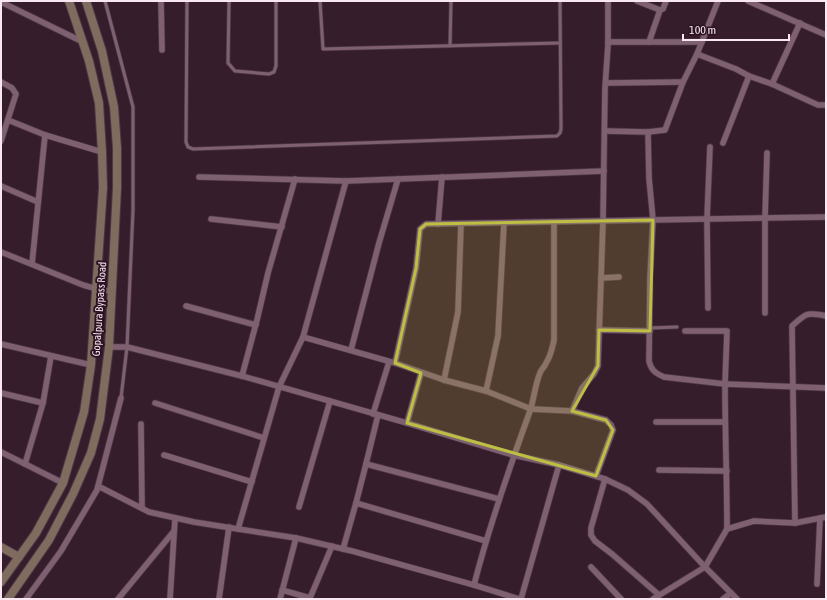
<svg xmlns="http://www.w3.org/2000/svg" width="827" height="600" font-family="'Asap Condensed',sans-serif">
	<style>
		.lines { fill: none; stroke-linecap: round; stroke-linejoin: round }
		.lane-casing { stroke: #4d3845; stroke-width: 4.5 }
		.street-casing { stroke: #4d3845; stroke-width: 7 }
		.secondary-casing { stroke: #4d3845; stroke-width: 10 }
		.lane { stroke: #7e6071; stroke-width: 3 }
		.street { stroke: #7e6071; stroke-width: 5.5 }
		.secondary { stroke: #806c5e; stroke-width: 8 }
		.marked { fill: #bdbf43; fill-opacity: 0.2; stroke: #bdbf43; stroke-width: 3; stroke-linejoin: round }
		.labels { text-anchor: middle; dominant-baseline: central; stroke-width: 4; stroke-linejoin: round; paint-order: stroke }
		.street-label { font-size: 11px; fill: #f9e7f1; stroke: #2c1323 }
	</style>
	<rect width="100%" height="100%" fill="#361d2c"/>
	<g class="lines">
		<g class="lane-casing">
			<g id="lane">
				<path d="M105,1L133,107V210L127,347L121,398"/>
				<path d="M187,1L186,142L188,147L193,149L557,136L560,133L561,129L560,1"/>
				<path d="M229,1L228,63L235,71L269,74L274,72L276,66V1"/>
				<path d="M320,1L323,49L560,43"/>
				<path d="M450,46L451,1"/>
				<path d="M650,328L677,327"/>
			</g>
		</g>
		<g class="street-casing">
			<g id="street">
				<path d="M161,1L162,50"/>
				<path d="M637,1L660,10L663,9L666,1"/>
				<path d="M748,1L826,35"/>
				<path d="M1,2L83,42"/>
				<path d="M608,42H702"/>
				<path d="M649,42L660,10"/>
				<path d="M697,54L736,69L749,76L772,84L818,105H826"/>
				<path d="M1,82L12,88L16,94L1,141"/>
				<path d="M606,83L683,82"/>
				<path d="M772,84L800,23"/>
				<path d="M8,120L45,135L102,152"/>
				<path d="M605,131L648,132L665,130L683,82L697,54L718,1"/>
				<path d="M648,132L649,178L653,220L650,279L649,361C651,370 655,373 664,377L725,384L727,331H685"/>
				<path d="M723,143L749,76"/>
				<path d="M199,177L346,181L604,171"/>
				<path d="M346,181L303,337L395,363"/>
				<path d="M1,186L38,202"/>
				<path d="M211,219L282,227"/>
				<path d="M438,224L442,177"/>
				<path d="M1,252L83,285L97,289L112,291"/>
				<path d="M32,264L45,135"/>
				<path d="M601,278L619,277"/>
				<path d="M186,306L256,325"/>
				<path d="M708,308L707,219L710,147"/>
				<path d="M765,313V218L767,153"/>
				<path d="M599,330L650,331"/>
				<path d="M303,337L279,387L238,529L296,538L352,551L474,585L519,599"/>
				<path d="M1,344L91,365"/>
				<path d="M109,347H127L242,376L407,423L513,455L559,465L605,479L628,490L647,504L705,567L737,599"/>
				<path d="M351,350L379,243L398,179"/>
				<path d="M242,376L257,320L268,273L295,179"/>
				<path d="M444,380L458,312L461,224"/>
				<path d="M486,391L498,336L504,223"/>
				<path d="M1,393L43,403"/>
				<path d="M155,403L264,438"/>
				<path d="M572,411L582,388L594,374L598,366L603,221L605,88L608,45V1"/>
				<path d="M373,414L389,362"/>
				<path d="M378,415L366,464L499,499"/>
				<path d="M656,422H725"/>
				<path d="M407,423L421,373"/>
				<path d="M141,424L142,508"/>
				<path d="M1,452L63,483"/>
				<path d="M164,455L252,482"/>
				<path d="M25,464L43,403L51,356"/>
				<path d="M366,464L356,503L486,541"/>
				<path d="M659,470L727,471"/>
				<path d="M596,476L613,430L611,425L606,420L572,411L531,409L486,391L444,380L395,363L416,268L420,229L426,224L826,217"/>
				<path d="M605,479L591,528V535L595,541L612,554L659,595"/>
				<path d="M98,486L149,512L194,522L238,529"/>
				<path d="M299,507L330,401"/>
				<path d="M795,523L792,326C806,313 807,312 826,316"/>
				<path d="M727,529C727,481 725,432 725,384L826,388"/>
				<path d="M343,549L356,503"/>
				<path d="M591,567L621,599"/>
				<path d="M817,584L820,518"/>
				<path d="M474,585C489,526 509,469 530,411C534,399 535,385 540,373C541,369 545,367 546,363C551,356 552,348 554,340V222"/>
				<path d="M282,590L310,598L332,546"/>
				<path d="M26,599L61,551L97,490L121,398"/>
				<path d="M118,599L174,531"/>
				<path d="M170,599L175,519"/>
				<path d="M219,599L229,527"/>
				<path d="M280,599L296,538"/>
				<path d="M521,599L559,465"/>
				<path d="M653,599L705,567L727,529L754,521L795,523L826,517"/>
				<path d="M723,599L731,593"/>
			</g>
		</g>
		<g class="secondary-casing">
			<g id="secondary">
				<path d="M1,547L19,557"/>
				<path d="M1,582L36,533L63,483L84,412L91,365L103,188L102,152L99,103L89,61L69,1"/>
				<path d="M8,599L49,540L73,494L91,453L100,419L109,347L117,188V148L114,107L102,51L86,1"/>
			</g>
		</g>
		<use href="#lane" class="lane"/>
		<use href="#street" class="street"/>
		<use href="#secondary" class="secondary"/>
	</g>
	<path class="marked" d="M653,220L650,331L599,330L598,366L572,411L606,420L613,430L596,476L407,423L421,373L395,363L416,268L420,229L426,224Z"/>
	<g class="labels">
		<g class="street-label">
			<text transform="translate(99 309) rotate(-86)">Gopalpura Bypass Road</text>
		</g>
	</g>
	<rect width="827" height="600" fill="none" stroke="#f9e7f1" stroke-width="4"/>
	<path d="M683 34v6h106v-6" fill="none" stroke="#f9e7f1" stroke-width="2"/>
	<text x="689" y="34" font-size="12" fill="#f9e7f1" stroke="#2c1323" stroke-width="3" paint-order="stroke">100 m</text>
</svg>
